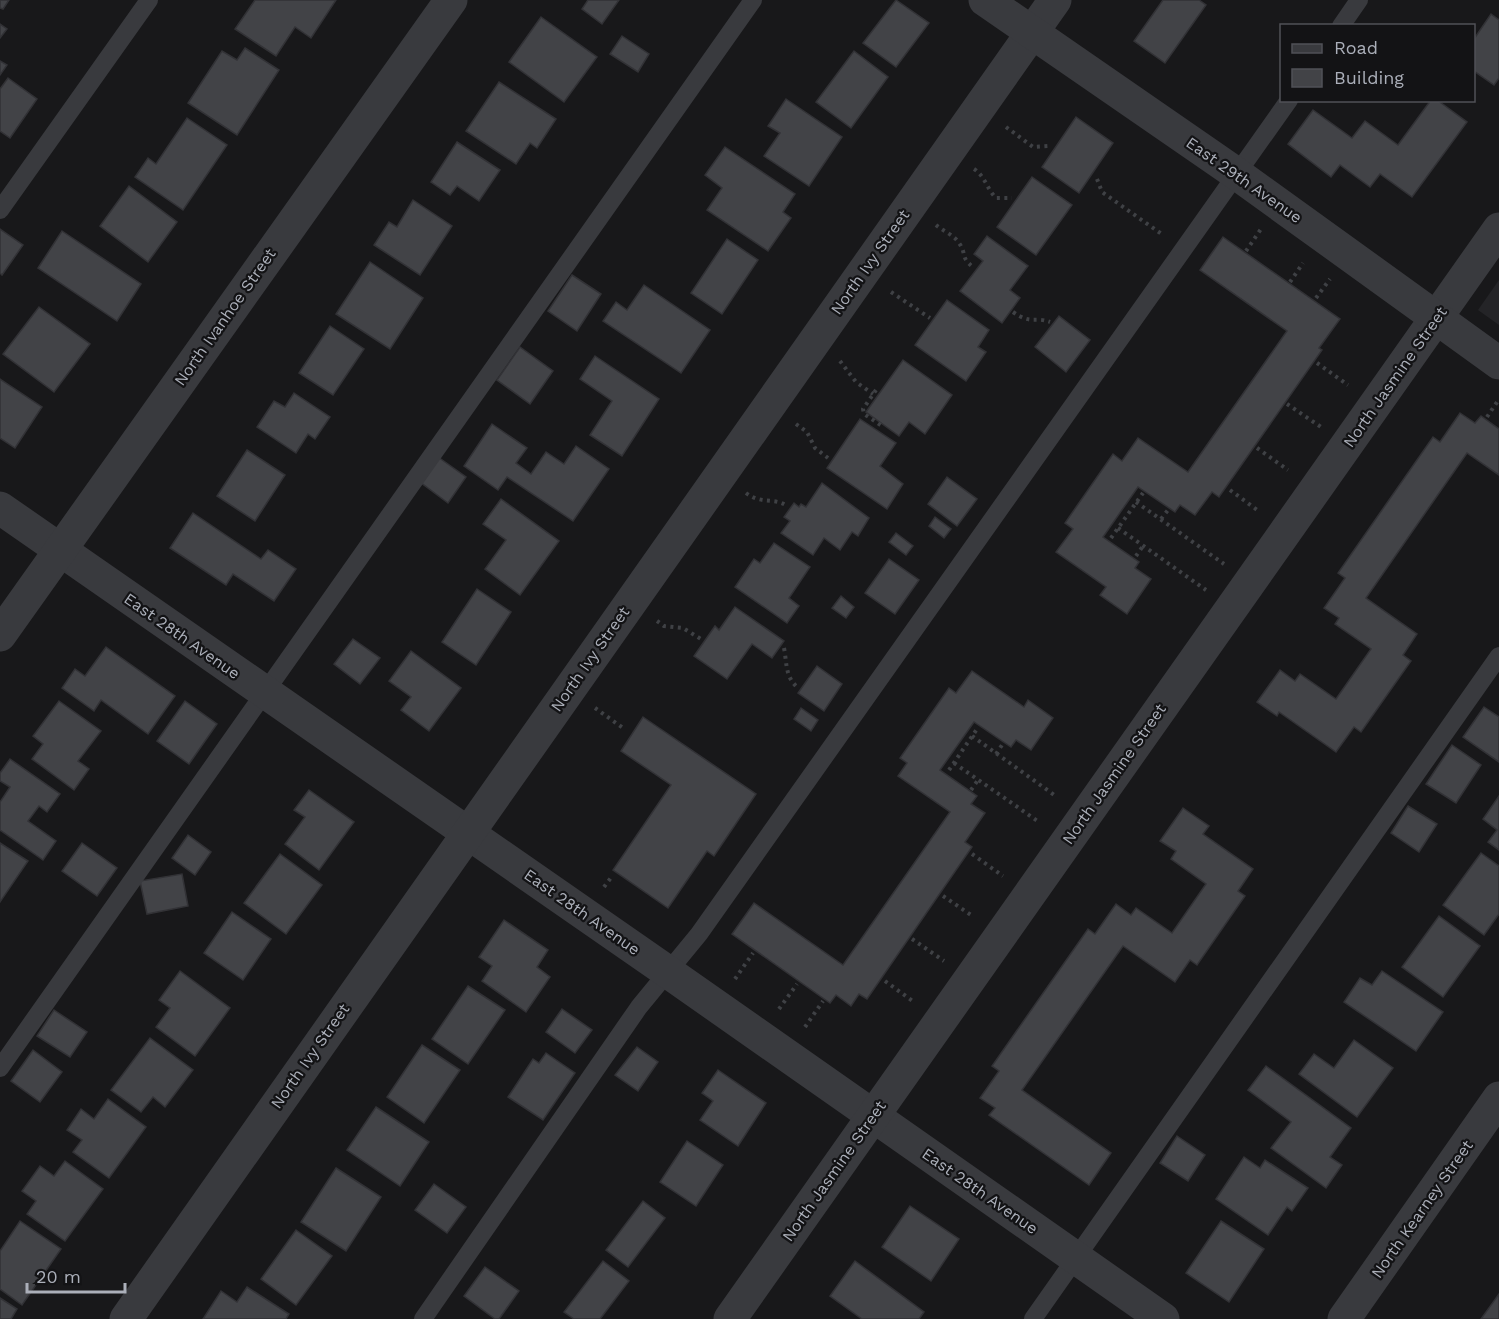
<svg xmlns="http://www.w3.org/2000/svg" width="1499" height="1319" font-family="'Work Sans',sans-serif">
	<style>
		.built { fill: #242427 }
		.building { fill: #424347; stroke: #323236; stroke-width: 1.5 }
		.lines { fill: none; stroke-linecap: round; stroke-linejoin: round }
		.path { stroke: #3f4145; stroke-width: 4; stroke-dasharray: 3 4.5; stroke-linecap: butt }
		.service { stroke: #393a3e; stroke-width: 18 }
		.minor { stroke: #393a3e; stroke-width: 33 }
		.tertiary { stroke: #393a3e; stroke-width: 33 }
		.labels { text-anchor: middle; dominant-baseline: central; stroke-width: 4.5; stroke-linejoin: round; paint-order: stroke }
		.street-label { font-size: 16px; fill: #abafb9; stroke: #131315 }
	</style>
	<rect width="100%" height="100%" fill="#18181a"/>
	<path class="built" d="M1499,280V325L1478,310Z"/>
	<g class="building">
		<path d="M0,0H9L3,9L0,8Z"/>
		<path d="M255,0H336L311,38L295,27L276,56L235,29Z"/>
		<path d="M588,0H619L602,24L582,9Z"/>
		<path d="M896,0L929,23L896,67L863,43Z"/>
		<path d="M1163,0H1199L1206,5L1165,63L1134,41Z"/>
		<path d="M1491,14L1499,20V78L1494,85L1474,71V39Z"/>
		<path d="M541,17L597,57L564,102L509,62Z"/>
		<path d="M0,24L7,29L0,38Z"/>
		<path d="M622,36L649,54L638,72L610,54Z"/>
		<path d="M245,48L279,70L237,135L188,103L222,51L237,60Z"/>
		<path d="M854,51L888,77L851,128L816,102Z"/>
		<path d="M0,61L7,65L0,75Z"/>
		<path d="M8,78L37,99L10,138L0,131V89Z"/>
		<path d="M499,82L556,119L537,148L530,143L516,164L466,131Z"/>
		<path d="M786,99L842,137L809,186L764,156L780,133L768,126Z"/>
		<path d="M1431,100H1437L1467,122L1412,197L1380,174L1370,187L1340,165L1331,177L1288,144L1313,110L1352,138L1365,121L1398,145Z"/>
		<path d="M1076,117L1113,143L1079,193L1042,167Z"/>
		<path d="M187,118L227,145L183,210L135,177L148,158L156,164Z"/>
		<path d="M457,142L500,170L479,201L457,186L450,195L431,182Z"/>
		<path d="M725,147L795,194L783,212L791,218L768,251L707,210L722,188L705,175Z"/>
		<path d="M1032,177L1072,205L1036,255L997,227Z"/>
		<path d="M129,186L177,222L148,262L100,226Z"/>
		<path d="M413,200L452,226L420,275L374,245L389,222L397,227Z"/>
		<path d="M0,229L23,245L2,275L0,273Z"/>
		<path d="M62,231L141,284L117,321L38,268Z"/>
		<path d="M987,236L1028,266L1010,290L1020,298L1002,323L960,291L983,261L974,254Z"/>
		<path d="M1223,237L1340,319L1319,348L1322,350L1219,497L1212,492L1195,515L1180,505L1175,512L1138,487L1103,537L1139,562L1135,568L1151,579L1127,614L1100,595L1106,587L1056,552L1073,529L1065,523L1113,454L1122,461L1138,438L1188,472L1287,331L1200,270Z"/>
		<path d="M727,239L758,260L722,314L691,293Z"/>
		<path d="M370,262L423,298L390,349L336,314Z"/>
		<path d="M572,275L601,294L577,331L548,311Z"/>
		<path d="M644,285L710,330L681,373L603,321L616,302L627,310Z"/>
		<path d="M947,300L989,330L978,347L986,352L966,381L915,345Z"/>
		<path d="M39,307L90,344L54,392L3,354Z"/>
		<path d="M1059,316L1090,340L1066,372L1035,347Z"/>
		<path d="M330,326L364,349L333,395L299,373Z"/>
		<path d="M520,347L553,371L530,404L497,380Z"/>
		<path d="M595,356L659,399L622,456L590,435L612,401L580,379Z"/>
		<path d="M903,360L952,395L925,434L909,422L899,436L866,412Z"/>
		<path d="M0,379L42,407L15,448L0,438Z"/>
		<path d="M294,393L330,417L315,439L308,434L296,453L257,427L274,401L285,407Z"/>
		<path d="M1460,413L1475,423L1481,416L1499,429V475L1467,453L1366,598L1417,634L1403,655L1411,661L1361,732L1354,727L1336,752L1279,712L1277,716L1257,702L1280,670L1295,681L1300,674L1336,699L1371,649L1335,624L1339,618L1324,608L1345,578L1338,573L1433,437L1440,442Z"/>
		<path d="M860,419L896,443L880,466L903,484L887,509L827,468Z"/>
		<path d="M492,424L527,448L516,463L531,474L546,452L564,464L576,446L609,469L573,521L507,477L498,490L464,466Z"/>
		<path d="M247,450L285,475L255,521L217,496Z"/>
		<path d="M438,457L466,477L448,503L420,482Z"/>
		<path d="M947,477L977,499L957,526L928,504Z"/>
		<path d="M822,483L869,518L858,536L852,532L840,550L824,538L813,555L781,533L790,521L784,517L794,503L799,507L801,504L806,507Z"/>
		<path d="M501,499L559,541L520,595L485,569L506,540L483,524Z"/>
		<path d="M193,513L261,559L268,550L296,569L274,601L233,574L226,585L170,548Z"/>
		<path d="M935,517L951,529L944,538L929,526Z"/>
		<path d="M896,533L913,546L906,555L889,542Z"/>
		<path d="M774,543L810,567L789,598L799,606L787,623L735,587L754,559L760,563Z"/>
		<path d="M889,559L919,580L895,614L865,593Z"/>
		<path d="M477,589L511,612L476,665L442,642Z"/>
		<path d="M841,596L854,607L846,618L832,608Z"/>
		<path d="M735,607L784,641L772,658L752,644L727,679L694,656L715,626L719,630Z"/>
		<path d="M353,639L380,658L360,684L334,664Z"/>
		<path d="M106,647L175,696L148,734L101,700L94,711L62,688L75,669L85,676Z"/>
		<path d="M411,651L461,688L429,731L401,710L411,697L389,681Z"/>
		<path d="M817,666L842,684L824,711L798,693Z"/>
		<path d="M972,671L1024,707L1028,700L1053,718L1031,750L1016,740L1011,747L974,722L940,770L977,796L971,804L985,813L965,842L972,847L867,999L859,994L851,1006L836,995L830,1003L732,934L754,903L843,965L950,812L898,776L907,763L900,758L949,688L956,693Z"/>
		<path d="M59,701L101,731L78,761L89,769L74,790L32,759L43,744L33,736Z"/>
		<path d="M185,701L217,724L189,764L157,741Z"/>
		<path d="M1484,707L1499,717V762L1463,737Z"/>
		<path d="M801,708L818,720L811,731L794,719Z"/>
		<path d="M643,717L756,794L714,856L707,851L668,908L613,870L671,785L621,751Z"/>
		<path d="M1452,745L1481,765L1456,803L1426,784Z"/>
		<path d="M10,759L60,794L47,812L39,806L28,821L56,841L43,860L0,830V802L10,787L0,781V773Z"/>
		<path d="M309,790L354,822L319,870L285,844L305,817L294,810Z"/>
		<path d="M1499,796V850L1488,842L1497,830L1483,819Z"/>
		<path d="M1408,806L1437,824L1419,852L1391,833Z"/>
		<path d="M1183,808L1209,826L1203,834L1253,869L1238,891L1245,896L1197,965L1190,960L1175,982L1123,946L1022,1090L1111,1153L1089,1185L989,1115L995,1108L980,1098L999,1071L992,1066L1088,929L1095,934L1116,904L1131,915L1136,908L1172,933L1206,884L1171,859L1176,851L1160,841Z"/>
		<path d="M188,835L211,852L195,875L172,858Z"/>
		<path d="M0,843L28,861L0,902Z"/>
		<path d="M82,843L117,868L97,896L62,871Z"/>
		<path d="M1481,853L1499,866V914L1484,935L1443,905Z"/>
		<path d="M280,854L322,885L286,934L244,903Z"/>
		<path d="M182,874L188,906L147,914L140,881Z"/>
		<path d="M232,912L271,939L243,980L204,953Z"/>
		<path d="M1439,916L1480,946L1443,997L1402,967Z"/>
		<path d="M504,920L548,950L537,967L550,977L526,1012L482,981L492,966L479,957Z"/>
		<path d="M180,971L230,1008L195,1056L156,1027L170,1008L159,1000Z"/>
		<path d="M1382,971L1443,1012L1416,1051L1344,1002L1360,978L1372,985Z"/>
		<path d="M468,986L505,1010L468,1064L432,1039Z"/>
		<path d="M562,1009L592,1030L575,1053L546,1032Z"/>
		<path d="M54,1010L87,1032L70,1057L37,1036Z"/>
		<path d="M150,1038L193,1070L165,1107L153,1097L141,1112L111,1090Z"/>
		<path d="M1354,1040L1393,1068L1357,1117L1299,1074L1314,1054L1334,1068Z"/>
		<path d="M422,1045L460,1070L424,1123L387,1097Z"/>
		<path d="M637,1047L658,1062L638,1091L615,1075Z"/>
		<path d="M33,1050L62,1072L40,1102L11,1081Z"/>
		<path d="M546,1053L575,1073L543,1120L508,1097L533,1059L539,1063Z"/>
		<path d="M1266,1066L1351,1128L1330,1157L1342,1165L1326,1188L1271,1148L1291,1122L1248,1090Z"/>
		<path d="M718,1070L766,1103L738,1146L700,1120L713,1101L702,1093Z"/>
		<path d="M108,1099L146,1127L109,1178L73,1152L82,1140L67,1130L81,1109L94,1119Z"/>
		<path d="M376,1107L429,1142L400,1186L347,1150Z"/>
		<path d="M1177,1136L1205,1155L1188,1181L1160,1163Z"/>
		<path d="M687,1141L723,1165L696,1206L660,1182Z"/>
		<path d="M1244,1157L1260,1168L1265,1160L1308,1188L1292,1211L1287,1207L1268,1235L1216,1199Z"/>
		<path d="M65,1161L103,1189L65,1241L27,1214L36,1201L22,1191L40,1166L54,1176Z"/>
		<path d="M336,1168L381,1197L346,1251L301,1222Z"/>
		<path d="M434,1184L466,1207L447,1233L415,1210Z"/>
		<path d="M643,1201L665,1218L628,1267L606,1250Z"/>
		<path d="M910,1206L959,1239L931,1281L882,1247Z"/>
		<path d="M20,1221L61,1249L22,1305L0,1289V1251Z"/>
		<path d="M1221,1221L1264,1249L1229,1302L1186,1273Z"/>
		<path d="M296,1230L332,1256L296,1305L261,1279Z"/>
		<path d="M603,1261L629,1281L600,1319H574L564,1312Z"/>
		<path d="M855,1261L924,1312L919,1319H862L830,1296Z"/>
		<path d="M485,1267L519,1291L499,1319H495L464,1296Z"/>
		<path d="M247,1287L289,1314L286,1319H203L221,1291L237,1302Z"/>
		<path d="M1499,1294V1319H1481Z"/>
		<path d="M0,1298L17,1309L11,1319H0Z"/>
	</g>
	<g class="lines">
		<g class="path">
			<path d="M1006,127L1033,147L1049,146"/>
			<path d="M974,169C985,176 987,189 996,198H1012"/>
			<path d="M1097,179L1102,192L1163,235"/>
			<path d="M936,225C943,231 954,235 959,243C967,254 960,257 973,267"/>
			<path d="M1246,251L1261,229"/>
			<path d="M1290,282L1303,263"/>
			<path d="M891,292L930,318"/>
			<path d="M1316,298L1330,279"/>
			<path d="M1013,312C1032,325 1033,316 1050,322"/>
			<path d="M840,361L856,382L873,394"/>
			<path d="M1317,363L1348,385"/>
			<path d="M876,390L863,409L864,414L882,426"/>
			<path d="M1287,404L1321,427"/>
			<path d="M1487,417L1499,399"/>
			<path d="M796,424L807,432L815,448L828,458"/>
			<path d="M1257,448L1288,470"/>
			<path d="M1230,490L1260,512"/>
			<path d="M746,493C762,505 774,497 787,506"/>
			<path d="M1136,502L1224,564"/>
			<path d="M1161,519L1168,510"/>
			<path d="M1118,528L1206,590"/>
			<path d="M1111,538L1143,493"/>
			<path d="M1136,556L1143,546"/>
			<path d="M657,621L664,626L683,628L701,639"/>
			<path d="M784,648C787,663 785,676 797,687"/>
			<path d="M595,708L623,728"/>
			<path d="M972,736L1057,797"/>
			<path d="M996,754L1002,745"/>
			<path d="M954,763L1039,822"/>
			<path d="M949,770L977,729"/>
			<path d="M971,790L978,780"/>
			<path d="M972,854L1003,876"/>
			<path d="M604,887L613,875"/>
			<path d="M943,896L974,917"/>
			<path d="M912,939L944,961"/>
			<path d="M735,979L753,953"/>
			<path d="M885,981L914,1002"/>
			<path d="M779,1009L797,984"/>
			<path d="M805,1027L823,1001"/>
		</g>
		<g class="service">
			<path d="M1341,26L1359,0"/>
			<path d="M0,210L149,0"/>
			<path d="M0,1068L753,0"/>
			<path d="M423,1319L639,1007L699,934L1289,100"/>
			<path d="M1033,1319L1499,656"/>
		</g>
		<g class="minor">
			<path d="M0,508L668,972L1163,1319"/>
			<path d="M0,635L451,0"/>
			<path d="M126,1319L1055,0"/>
			<path d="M730,1319L1499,229"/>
		</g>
		<g class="tertiary">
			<path d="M985,0L1237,174L1499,363"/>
			<path d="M1344,1319L1499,1098"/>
		</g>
	</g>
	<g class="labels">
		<g class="street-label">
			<text transform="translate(1244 180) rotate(35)">East 29th Avenue</text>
			<text transform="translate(870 262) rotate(-55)">North Ivy Street</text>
			<text transform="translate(225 317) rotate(-55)">North Ivanhoe Street</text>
			<text transform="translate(1395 377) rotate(-55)">North Jasmine Street</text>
			<text transform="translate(182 636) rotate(35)">East 28th Avenue</text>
			<text transform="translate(590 659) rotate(-55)">North Ivy Street</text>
			<text transform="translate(1114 774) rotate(-55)">North Jasmine Street</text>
			<text transform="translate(582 912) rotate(35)">East 28th Avenue</text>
			<text transform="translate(310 1056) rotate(-55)">North Ivy Street</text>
			<text transform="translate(834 1171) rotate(-55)">North Jasmine Street</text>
			<text transform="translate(980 1191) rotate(35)">East 28th Avenue</text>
			<text transform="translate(1422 1209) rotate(-55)">North Kearney Street</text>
		</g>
	</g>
	<rect x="1280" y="24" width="195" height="78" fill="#131315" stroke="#505157" stroke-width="1.5"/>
	<rect x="1292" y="44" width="30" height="9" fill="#393a3e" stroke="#505157" stroke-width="1.5"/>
	<text x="1334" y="54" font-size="18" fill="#abafb9">Road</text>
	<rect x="1292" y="69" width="30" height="18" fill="#424347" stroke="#505157" stroke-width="1.5"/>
	<text x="1334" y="84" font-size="18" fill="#abafb9">Building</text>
	<path d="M27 1283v9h98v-9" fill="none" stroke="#abafb9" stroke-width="3"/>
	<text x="36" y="1283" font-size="18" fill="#abafb9" stroke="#131315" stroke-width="4.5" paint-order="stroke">20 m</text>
</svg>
